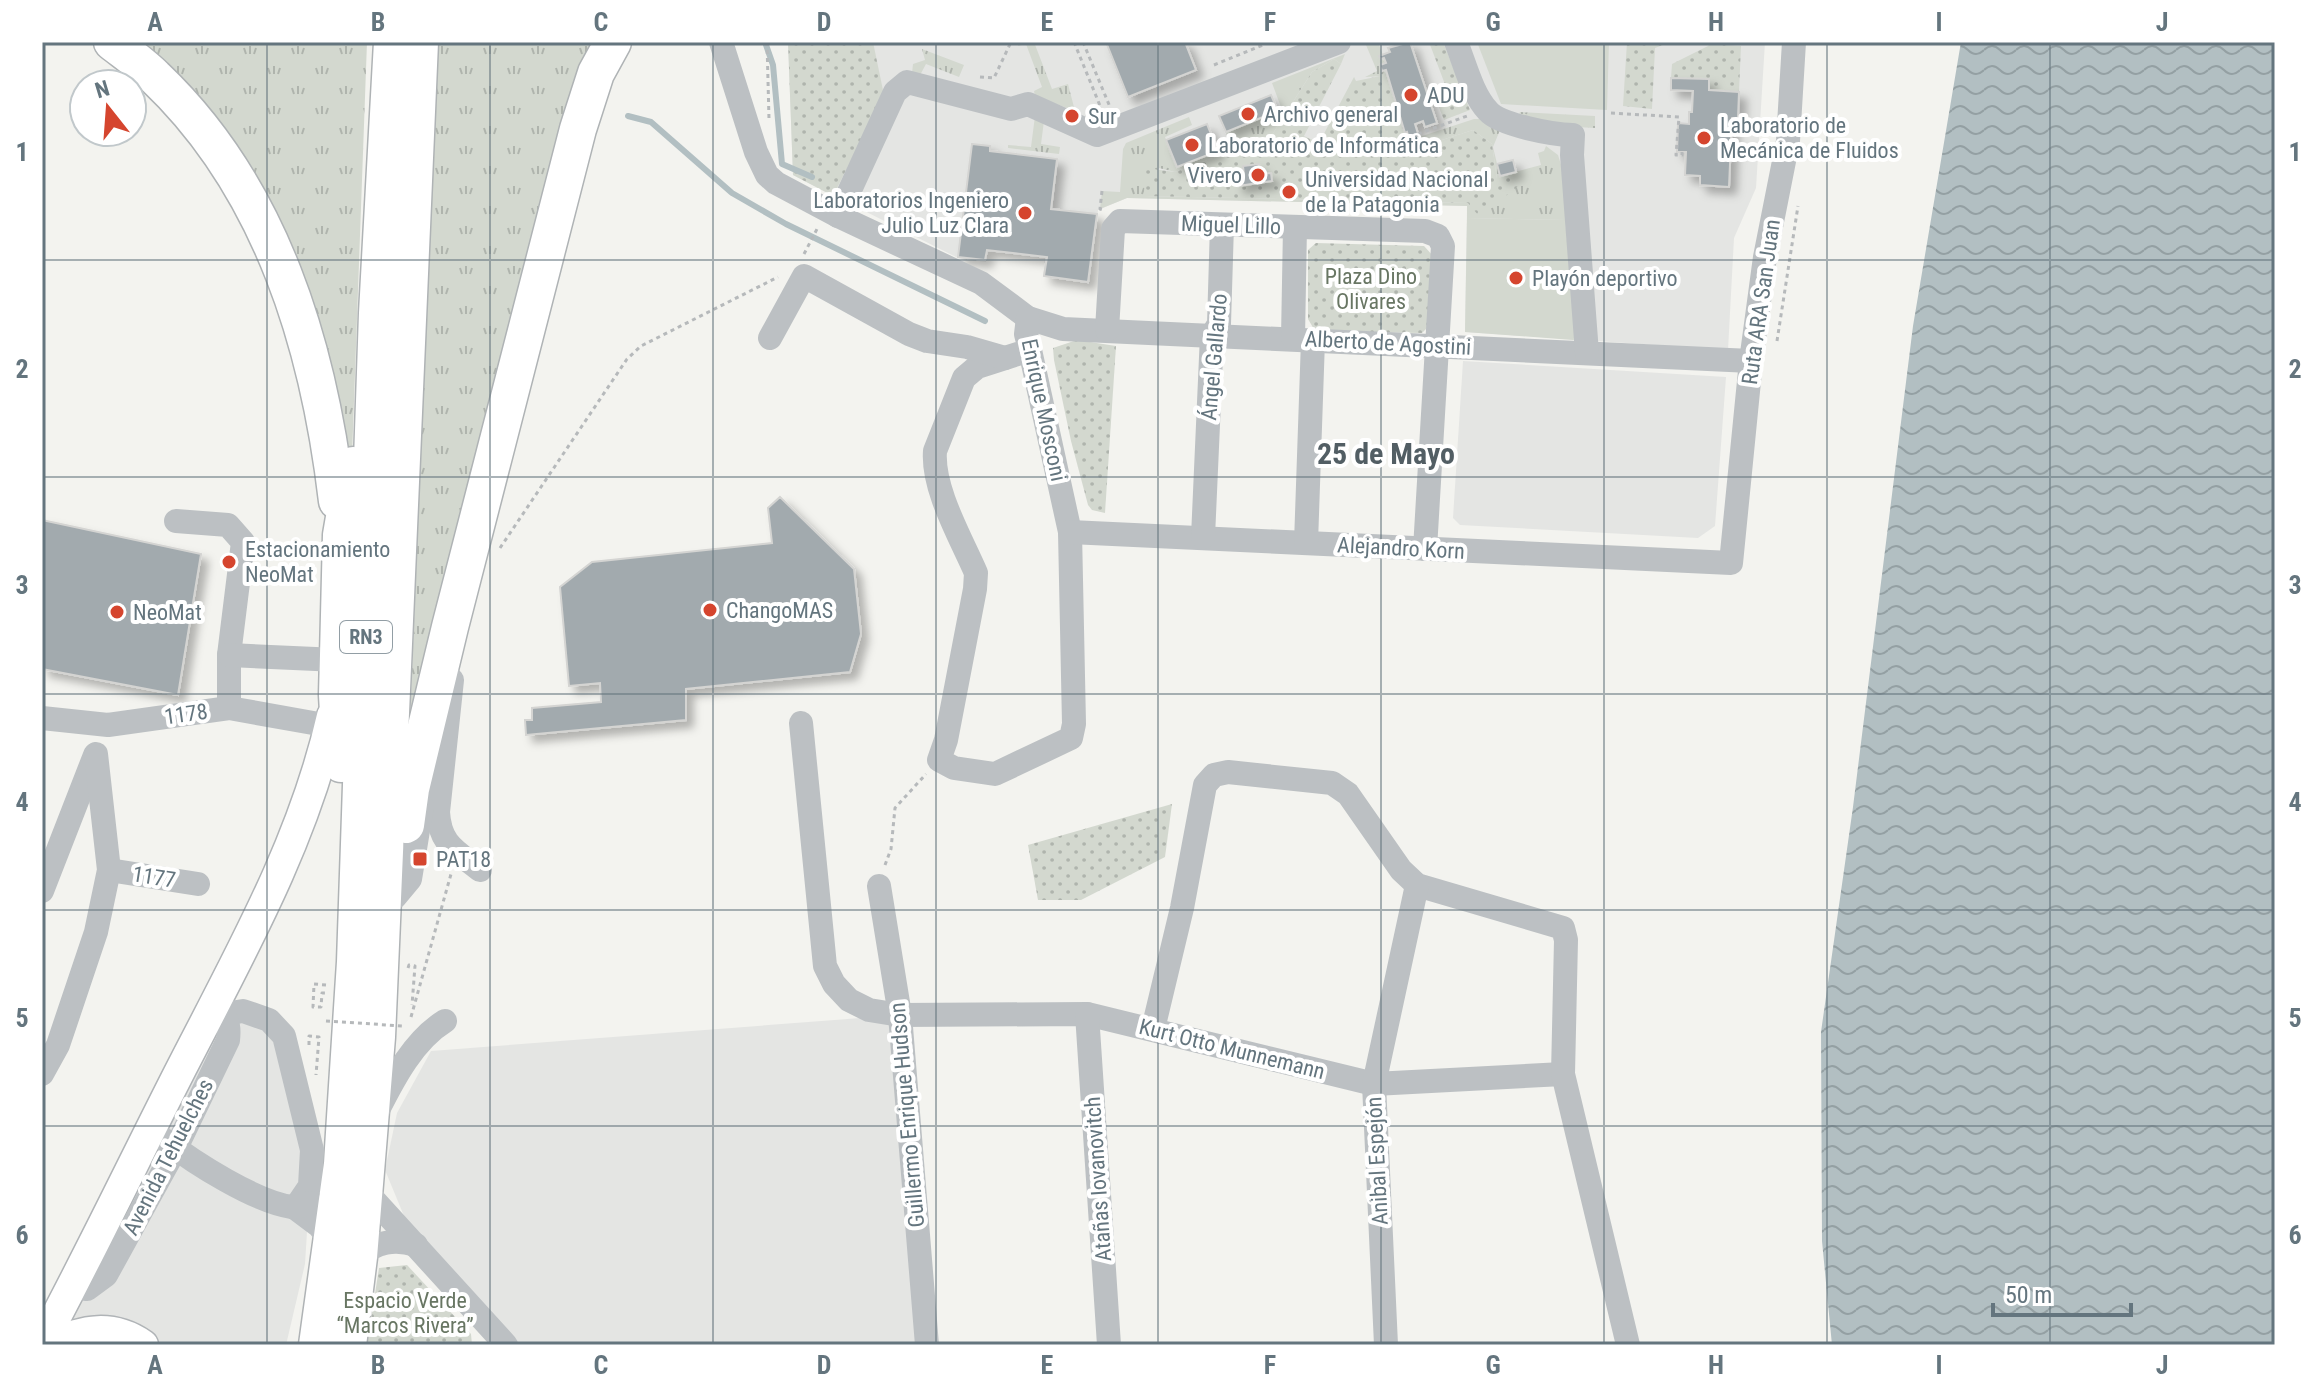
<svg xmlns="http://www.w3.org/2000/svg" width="2317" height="1387" font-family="'Roboto Condensed',sans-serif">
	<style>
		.built { fill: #e4e5e3 }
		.grass { fill: url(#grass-tufts) }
		.park { fill: url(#park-dots) }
		.pitch { fill: #d3d8cf }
		.water { fill: url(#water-waves) }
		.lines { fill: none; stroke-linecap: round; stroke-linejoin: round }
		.stream { stroke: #b2bfc2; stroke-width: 6 }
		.building { fill: #a2aaae; stroke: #d4d4d2; stroke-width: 2; filter: url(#shadow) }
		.major-casing { stroke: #b0b4b7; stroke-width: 33 }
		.highway-casing { stroke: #afb3b5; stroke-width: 39 }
		.path { stroke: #b6b9bb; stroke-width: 3; stroke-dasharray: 4 4; stroke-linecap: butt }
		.minor { stroke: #bcc0c3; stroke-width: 24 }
		.major { stroke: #fff; stroke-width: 30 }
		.highway { stroke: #fff; stroke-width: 36 }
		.path-bridge { stroke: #b6b9bb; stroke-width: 3; stroke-dasharray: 4 4; stroke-linecap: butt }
		.grid { fill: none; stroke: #64757e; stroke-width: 2; stroke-opacity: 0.55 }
		.poi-dot { fill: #d5452e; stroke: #fff; stroke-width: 3 }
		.labels { text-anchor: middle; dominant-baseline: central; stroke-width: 8; stroke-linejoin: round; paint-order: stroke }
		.shield { fill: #fff; stroke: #929ea5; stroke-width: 2 }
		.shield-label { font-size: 20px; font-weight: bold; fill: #64757e }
		.poi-label { font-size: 22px; fill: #64757e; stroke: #fff; text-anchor: start }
		.street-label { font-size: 22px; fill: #64757e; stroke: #fff }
		.park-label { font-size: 22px; fill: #687663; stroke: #fff }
		.district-label { font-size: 30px; font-weight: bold; fill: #525e64; stroke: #fff }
		.neatline { fill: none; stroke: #64757e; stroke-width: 3 }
		.grid-label { font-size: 26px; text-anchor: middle; font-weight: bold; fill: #64757e }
	</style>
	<defs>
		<pattern id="grass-tufts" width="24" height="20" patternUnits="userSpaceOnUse" patternTransform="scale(2)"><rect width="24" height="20" fill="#d3d8cf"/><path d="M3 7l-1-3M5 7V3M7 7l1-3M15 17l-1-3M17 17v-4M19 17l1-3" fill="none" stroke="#afb4ad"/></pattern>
		<pattern id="park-dots" width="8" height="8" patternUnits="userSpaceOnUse" patternTransform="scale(2)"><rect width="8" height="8" fill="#d3d8cf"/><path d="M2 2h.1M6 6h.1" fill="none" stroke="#afb4ad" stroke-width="1.8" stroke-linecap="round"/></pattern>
		<pattern id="water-waves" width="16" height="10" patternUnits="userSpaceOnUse" patternTransform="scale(2)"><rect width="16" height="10" fill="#b2bfc2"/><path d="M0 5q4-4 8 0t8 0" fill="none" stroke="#94a0a3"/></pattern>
		<filter id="shadow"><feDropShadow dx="7" dy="7" stdDeviation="4" flood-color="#0004"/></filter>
	</defs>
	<rect width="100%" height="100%" fill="#f3f3ef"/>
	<g class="built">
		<path d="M788,42H1765L1756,188L1734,238L1728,350L1465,332L1467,206L1127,198L1098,210L1089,283L1043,277L1045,258L988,251L986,262L958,258L793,175Z"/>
		<path d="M1463,361L1726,377L1715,526L1698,538L1460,525L1453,518Z"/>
		<path d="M213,1006L269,1020L312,1150L305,1264L286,1345H42Z"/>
		<path d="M900,1015L927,1345H506L416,1245L385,1170L397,1113L431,1051Z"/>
	</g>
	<g class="grass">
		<path d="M124,42H367L351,484L288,278Z"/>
		<path d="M437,42H599L408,773Z"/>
		<path d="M1019,42H1034L1052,89L1068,84L1075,111L1035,96L1034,91L1042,87L1026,44L1018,46Z"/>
		<path d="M1373,42H1378L1383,55L1380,56L1386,63L1380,65L1382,71L1386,70L1405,132L1410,140L1474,119H1483L1500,130L1493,147L1500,176L1541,165L1538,153L1544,151L1546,146L1558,155L1562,168L1577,340H1573L1576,333L1565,220L1467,218V206L1127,198L1100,209L1102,191L1120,192L1123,149L1126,143L1189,117L1192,125L1165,137L1177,167L1230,146L1226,132L1281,107L1272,83L1345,54L1341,64L1334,59L1312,72L1261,152H1229L1175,172L1159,168L1144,196L1469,203L1479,215L1497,179L1492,144L1473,130L1420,147L1407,145L1385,76L1365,77L1377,71L1366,45Z"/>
		<path d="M922,49L964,65L959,77L926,64L919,77L912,73L913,64L925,60Z"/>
		<path d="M1520,112L1595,116V128L1557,126L1518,117Z"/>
		<path d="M1035,116L1044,121L1041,144L1060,147L1059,154L1008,148V145L1031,147Z"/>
	</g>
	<g class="park">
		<path d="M788,42H873L884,95L833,196L793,175Z"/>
		<path d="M1429,42H1443L1470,110L1444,120L1433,92L1446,87Z"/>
		<path d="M1627,42H1671L1655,48L1652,109L1623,106Z"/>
		<path d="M1712,44L1741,46L1739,92L1709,90V79L1671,78L1672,64Z"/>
		<path d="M1334,59L1341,64L1304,136L1319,143L1354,77L1356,81L1385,75L1408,145L1420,147L1473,130L1492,144L1497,179L1518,174L1520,185L1479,216L1468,203L1144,196L1145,168L1175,172L1229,152H1261L1312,72Z"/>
		<path d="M1316,243L1424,246L1434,257L1430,325L1422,333L1315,331L1308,319V250Z"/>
		<path d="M1077,340L1116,346L1105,513L1092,510L1088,505L1071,441L1054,360L1053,348Z"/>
		<path d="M1172,804L1165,857L1081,900H1038L1028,845Z"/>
		<path d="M407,1265L471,1334L472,1345H367L379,1268Z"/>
	</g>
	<g class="pitch">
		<path d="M1477,42H1609L1607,110L1501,104Z"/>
		<path d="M1467,218L1565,220L1576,333L1573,340L1465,332Z"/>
	</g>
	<path class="water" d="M1961,42H2275V1345H1832L1822,1241L1821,1032L1853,807L1913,326Z"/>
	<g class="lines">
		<g class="stream">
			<path d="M765,42L773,65L782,164L812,177"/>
			<path d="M628,116L651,122L732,193L786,224L985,321"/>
		</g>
	</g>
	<g class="building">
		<path d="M1106,42H1185L1196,70L1128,97Z"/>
		<path d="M1410,42L1437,123L1425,127L1423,121L1415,124L1419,137L1410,141L1407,132L1405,133L1386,70L1382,71L1380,65L1386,63L1384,58L1381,59L1379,56L1390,52L1388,48Z"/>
		<path d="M1671,78L1709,79V90L1739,92L1738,118H1732L1729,187L1700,185V176L1685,175L1686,152H1677L1678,123L1689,124V112H1692L1693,91L1671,90Z"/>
		<path d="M1271,95L1278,111L1226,132L1219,116Z"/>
		<path d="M1207,124L1218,151L1177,167L1166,140Z"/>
		<path d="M972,144L990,146V151L1057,159L1051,209L1097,214L1088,282L1044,276L1047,257L987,250L985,260L958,257Z"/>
		<path d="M1513,160L1516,172L1500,176L1497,164Z"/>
		<path d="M1259,164L1261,174L1271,173L1272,181L1238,186L1236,176L1244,175L1243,166Z"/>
		<path d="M780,497L854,569L861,634L850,672L686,689V720L526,735L525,720H532V708L601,702L600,683L569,686L560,587L592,562L772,543L768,508Z"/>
		<path d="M42,520L201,554L178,695L42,669Z"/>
	</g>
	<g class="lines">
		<g class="major-casing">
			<g id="major">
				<path d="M42,1343C91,1252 135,1159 182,1067C240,954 304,841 332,716"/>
				<path d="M51,1345C83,1329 113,1324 143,1345"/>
			</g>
		</g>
		<g class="highway-casing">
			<g id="highway">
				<path d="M112,42C126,53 142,64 155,77C272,188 319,347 337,501"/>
				<path d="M341,764L337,695L341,535L353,465"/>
				<path d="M406,825L411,789L450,627L578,129L596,73L613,42"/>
				<path d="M317,1345L342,1164L355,962L377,313L392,42"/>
				<path d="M348,1345L359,1257L377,1037L420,42"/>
			</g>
		</g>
		<g class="path">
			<path d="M767,42L769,119"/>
			<path d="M1074,42L1103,113"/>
			<path d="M1083,42L1110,107"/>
			<path d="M1214,65L1270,42"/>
			<path d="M980,77L994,78L1011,42"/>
			<path d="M1611,113L1679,117L1676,155H1682V152"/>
			<path d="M1418,134L1467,116"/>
			<path d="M1102,191L1100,209L1103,210"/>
			<path d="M804,254L817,229"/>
			<path d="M1777,341L1798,206"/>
			<path d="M500,548L627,359L641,346L778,277"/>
			<path d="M885,865L891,849L895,808L926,774"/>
			<path d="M408,968L409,965L415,966L412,1005"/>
			<path d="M326,985L314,984L313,1007H321L322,993H326"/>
			<path d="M411,1017L451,874"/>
			<path d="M309,1045V1036L319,1037L316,1075"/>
		</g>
		<g class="minor">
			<path d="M721,42L756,152L767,175L776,183L838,216L981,283L1028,318L1063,329L1751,361"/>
			<path d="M1456,42C1465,64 1472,94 1488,111C1500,125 1554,135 1573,135L1572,155L1587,353"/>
			<path d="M838,216L895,92L907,82L1011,109L1028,104L1097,135L1339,42"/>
			<path d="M1028,318L1026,334L1030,350L1070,532L1074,724L1071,738L995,774L954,768L939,760L946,740L975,589L976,573C961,538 932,489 935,451L964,378L977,367L1030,350"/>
			<path d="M1107,330L1113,229L1120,221L1425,231L1438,236L1443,246L1425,549"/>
			<path d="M770,338L804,276L909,334L927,341L967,347L1005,358"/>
			<path d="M1293,338L1295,227"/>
			<path d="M176,521L228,525L243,542L229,655V708"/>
			<path d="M1070,532L1731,563L1751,361L1765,257L1788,141L1794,42"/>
			<path d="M1203,537L1212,335L1219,324L1222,225"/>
			<path d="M1306,543L1313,340"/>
			<path d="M229,655L338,660"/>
			<path d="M452,680L438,812C440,846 457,851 480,870"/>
			<path d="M42,718L108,725L229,708L330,726"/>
			<path d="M801,723L825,966L834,984L849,1000L869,1010L900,1015L1087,1014L1374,1084L1563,1074"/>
			<path d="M109,870L198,884"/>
			<path d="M879,886L900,1015L927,1345"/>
			<path d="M42,891L95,755"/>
			<path d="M395,897L410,879L422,806"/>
			<path d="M224,1014L243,1011L269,1020L284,1036L312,1150L310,1186L295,1208L319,1226L333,1244"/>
			<path d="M1087,1014L1109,1345"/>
			<path d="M1153,1029L1182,908L1205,785L1214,775L1228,772L1332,783L1348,794L1401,870L1417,885L1563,928L1566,940L1563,1074L1628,1345"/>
			<path d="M42,1074L58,1045L96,932L109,870L96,754"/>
			<path d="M378,1110C394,1078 414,1040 445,1021"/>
			<path d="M165,1140C194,1163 256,1202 292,1207C298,1208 304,1205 310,1203"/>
			<path d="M364,1189L506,1345"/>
			<path d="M359,1257C376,1242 394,1238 416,1245"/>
			<path d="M72,1287L87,1289L106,1275L176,1148L228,1040C230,1023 227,1016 213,1006"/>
			<path d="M1386,1345L1374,1084L1417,885"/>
		</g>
		<use href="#major" class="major"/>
		<use href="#highway" class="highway"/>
		<path class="path-bridge" d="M326,1021L403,1026"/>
	</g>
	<path class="grid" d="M267,42V1345M490,42V1345M713,42V1345M936,42V1345M1158,42V1345M1381,42V1345M1604,42V1345M1827,42V1345M2050,42V1345M42,260H2275M42,477H2275M42,694H2275M42,910H2275M42,1126H2275"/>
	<g class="poi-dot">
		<circle cx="1411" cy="95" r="8"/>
		<circle cx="1248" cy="114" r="8"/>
		<circle cx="1072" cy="116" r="8"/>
		<circle cx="1704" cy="138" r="8"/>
		<circle cx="1192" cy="145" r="8"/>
		<circle cx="1258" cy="175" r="8"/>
		<circle cx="1289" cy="192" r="8"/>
		<circle cx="1025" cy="213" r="8"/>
		<circle cx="1516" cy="278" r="8"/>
		<circle cx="229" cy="562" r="8"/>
		<circle cx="710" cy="610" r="8"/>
		<circle cx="117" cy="612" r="8"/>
		<rect x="412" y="851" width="16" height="16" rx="4"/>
	</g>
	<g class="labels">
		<rect class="shield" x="340" y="621" width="52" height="32" rx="6"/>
		<g class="shield-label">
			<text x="366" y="637">RN3</text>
		</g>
		<g class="poi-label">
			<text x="1427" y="95">ADU</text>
			<text x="1264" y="114">Archivo general</text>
			<text x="1088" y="116">Sur</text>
			<text x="1720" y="125">Laboratorio de<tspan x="1720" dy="25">Mecánica de Fluidos</tspan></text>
			<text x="1208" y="145">Laboratorio de Informática</text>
			<text x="1242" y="175" text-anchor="end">Vivero</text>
			<text x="1305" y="179">Universidad Nacional<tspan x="1305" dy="25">de la Patagonia</tspan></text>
			<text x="1009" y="200" text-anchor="end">Laboratorios Ingeniero<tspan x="1009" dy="25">Julio Luz Clara</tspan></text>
			<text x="1532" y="278">Playón deportivo</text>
			<text x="245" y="549">Estacionamiento<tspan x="245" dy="25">NeoMat</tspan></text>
			<text x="726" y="610">ChangoMAS</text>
			<text x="133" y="612">NeoMat</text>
			<text x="436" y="859">PAT18</text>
		</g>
		<g class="street-label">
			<text transform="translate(1231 225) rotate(2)">Miguel Lillo</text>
			<text transform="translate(1761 302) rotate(-82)">Ruta ARA San Juan</text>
			<text transform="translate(1388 343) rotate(3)">Alberto de Agostini</text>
			<text transform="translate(1214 357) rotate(-85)">Ángel Gallardo</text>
			<text transform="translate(1044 410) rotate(78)">Enrique Mosconi</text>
			<text transform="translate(1401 548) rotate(3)">Alejandro Korn</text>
			<text transform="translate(186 714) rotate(-8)">1178</text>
			<text transform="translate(154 877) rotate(9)">1177</text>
			<text transform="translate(1232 1049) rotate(14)">Kurt Otto Munnemann</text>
			<text transform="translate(907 1115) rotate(-95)">Guillermo Enrique Hudson</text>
			<text transform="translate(168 1157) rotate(-63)">Avenida Tehuelches</text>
			<text transform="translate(1377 1161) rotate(-93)">Anibal Espejón</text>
			<text transform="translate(1098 1179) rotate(-94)">Atañas Iovanovitch</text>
		</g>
		<g class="park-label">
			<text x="1371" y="276">Plaza Dino<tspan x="1371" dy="25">Olivares</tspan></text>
			<text x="405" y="1300">Espacio Verde<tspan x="405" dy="25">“Marcos Rivera”</tspan></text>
		</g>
		<g class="district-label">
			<text x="1386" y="453">25 de Mayo</text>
		</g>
	</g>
	<rect width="2317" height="1387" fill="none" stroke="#ffffff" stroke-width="88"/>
	<g transform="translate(108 108) rotate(343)"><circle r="38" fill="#ffffff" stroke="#c1c8cb" stroke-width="2"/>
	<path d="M0-6L14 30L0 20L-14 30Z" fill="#d5452e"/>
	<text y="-12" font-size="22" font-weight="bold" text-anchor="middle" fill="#64757e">N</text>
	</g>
	<path d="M1993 1303v12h138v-12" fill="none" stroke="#64757e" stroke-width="4"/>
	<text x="2005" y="1303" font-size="24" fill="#64757e" stroke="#ffffff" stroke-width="6" paint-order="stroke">50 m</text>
	<rect x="44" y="44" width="2229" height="1299" class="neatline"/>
	<g class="grid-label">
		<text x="155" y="31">A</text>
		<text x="378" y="31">B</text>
		<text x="601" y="31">C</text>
		<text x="824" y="31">D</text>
		<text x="1047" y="31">E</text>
		<text x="1270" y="31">F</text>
		<text x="1493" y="31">G</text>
		<text x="1716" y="31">H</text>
		<text x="1939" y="31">I</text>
		<text x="2162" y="31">J</text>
		<text x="22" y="161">1</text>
		<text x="2295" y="161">1</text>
		<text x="22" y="378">2</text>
		<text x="2295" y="378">2</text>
		<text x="22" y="594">3</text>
		<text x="2295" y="594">3</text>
		<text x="22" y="811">4</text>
		<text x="2295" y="811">4</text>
		<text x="22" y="1027">5</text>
		<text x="2295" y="1027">5</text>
		<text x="22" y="1244">6</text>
		<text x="2295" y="1244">6</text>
		<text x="155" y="1374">A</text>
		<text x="378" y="1374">B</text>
		<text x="601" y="1374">C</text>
		<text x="824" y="1374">D</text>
		<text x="1047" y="1374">E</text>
		<text x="1270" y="1374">F</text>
		<text x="1493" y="1374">G</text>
		<text x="1716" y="1374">H</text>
		<text x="1939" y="1374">I</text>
		<text x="2162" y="1374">J</text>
	</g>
</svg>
